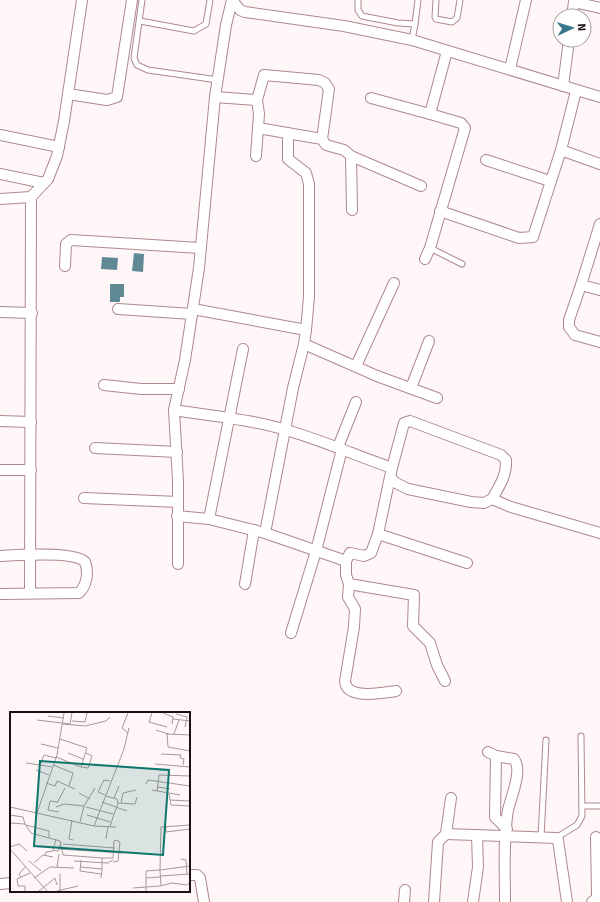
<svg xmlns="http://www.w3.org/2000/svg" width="600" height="902" font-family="Signika,sans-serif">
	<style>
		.building { fill: #608996 }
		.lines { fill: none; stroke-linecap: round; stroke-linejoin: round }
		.lane-casing { stroke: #af888f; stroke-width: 7 }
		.street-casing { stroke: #af888f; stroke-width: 12 }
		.lane { stroke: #fff; stroke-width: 5 }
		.street { stroke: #fff; stroke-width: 10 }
		.inset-road { fill: none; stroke: #a59a9b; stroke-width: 1 }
		.view { fill: #0f766e; fill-opacity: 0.15; stroke: #0f766e; stroke-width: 2 }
		.inset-edge { fill: none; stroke: #1d0f12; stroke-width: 2 }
	</style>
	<rect width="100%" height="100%" fill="#fff6f7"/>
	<g class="building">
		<path d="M134,253L144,254L143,272L132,271Z"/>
		<path d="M102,257L118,258L117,270L101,269Z"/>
		<path d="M110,284H124V297H120V302H110Z"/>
	</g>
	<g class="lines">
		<g class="lane-casing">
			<g id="lane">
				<path d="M142,0L134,58L137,65L148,70L218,80"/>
				<path d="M358,0V10L362,16L398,23L415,24L412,40"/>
				<path d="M436,0L435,17L436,19L452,22L457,18L460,0"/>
				<path d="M140,21L194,31L206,24L210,0"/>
				<path d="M415,24L418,0"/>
				<path d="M430,248L462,264"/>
				<path d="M582,806H600"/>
				<path d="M541,837L546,740"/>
				<path d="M556,838L577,825L582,816L581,736"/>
			</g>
		</g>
		<g class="street-casing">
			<g id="street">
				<path d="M232,0L240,10L245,12L344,26L412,40L600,97"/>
				<path d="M572,16L574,2L600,8"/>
				<path d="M510,69L526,0"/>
				<path d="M563,86L569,40"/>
				<path d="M68,94L107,100L117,97L132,0"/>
				<path d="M215,97L257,100"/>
				<path d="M371,98L430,114"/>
				<path d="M258,128L322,139L326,145L344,150L351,156L421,186"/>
				<path d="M288,133V159L306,173L309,184V297L306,330"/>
				<path d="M0,135L59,147"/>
				<path d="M561,150L600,164"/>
				<path d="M256,156L259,114L257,100L264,75L319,80L325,83L329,89L322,139"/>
				<path d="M351,156L352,210"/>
				<path d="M486,160L550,181"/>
				<path d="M0,174L44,183"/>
				<path d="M0,199L31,197L48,179L57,156L64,121L82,0"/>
				<path d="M440,211L519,238L533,237L561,150L576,91"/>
				<path d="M600,224L581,285L600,290"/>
				<path d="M425,259L430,248L465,128L461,123L430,114L447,51"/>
				<path d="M65,266L66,244L71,240L200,248"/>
				<path d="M581,285L569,320V327L575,335L600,342"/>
				<path d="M118,309L192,314"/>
				<path d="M193,309L306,330L304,344L377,376L437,398"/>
				<path d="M0,312L32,313"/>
				<path d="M356,366L394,283"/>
				<path d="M104,385L141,389H179"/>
				<path d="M411,388L429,341"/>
				<path d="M174,410C200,414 227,417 253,422C301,431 346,452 392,468L390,477L396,483L408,489L471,502L484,503L492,499L511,507L600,533"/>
				<path d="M0,421L31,422"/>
				<path d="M338,447L356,402"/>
				<path d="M95,448L177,452"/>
				<path d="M392,468L404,423L410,421L501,455L506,460C507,475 499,487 492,499"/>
				<path d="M0,470H31"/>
				<path d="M84,498L178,502"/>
				<path d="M177,516L209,519L265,533L346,561V575L349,584L348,597L355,609L354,627L345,681C346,700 382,693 396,691"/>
				<path d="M209,519L243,349"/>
				<path d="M265,533L293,388L304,344"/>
				<path d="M378,534L467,563"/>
				<path d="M0,556C16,555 75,551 85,562C89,572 87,585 79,593L0,594"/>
				<path d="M346,561L350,553L364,556L371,553L378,534L390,477"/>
				<path d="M178,564V481L174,410L185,360L199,268L215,97L226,25L232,0"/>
				<path d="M245,584L254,530"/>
				<path d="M349,584L414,595L413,626L430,643L437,665L445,681"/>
				<path d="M30,593L31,197"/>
				<path d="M291,633L316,551L342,449"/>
				<path d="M488,752L496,756L514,759C523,770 511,797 508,810C503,840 505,872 505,902"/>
				<path d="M496,756L495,817L507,829"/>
				<path d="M446,834L556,838L558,840L567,902"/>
				<path d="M189,875H197L200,878L204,902"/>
				<path d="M0,884L11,883"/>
				<path d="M404,902L405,890"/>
				<path d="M434,902L438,842L446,834L451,798"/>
				<path d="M473,902L478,867L477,835"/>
				<path d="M592,902L597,898V894L596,837"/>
			</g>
		</g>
		<use href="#lane" class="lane"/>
		<use href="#street" class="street"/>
	</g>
	<g transform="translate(10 712)">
		<rect width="180" height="180" fill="#fff6f7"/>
		<path class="inset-road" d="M118,1L112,16L118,21M142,1L139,10L157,15M153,1L163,5L162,12M166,2L177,5L175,15M38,4L54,6M163,7L180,9M27,8L60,12L62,1M62,9L75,10L77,1M53,12L75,14L96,9L100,5M146,18L158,22M164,22L169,8M180,23L157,22L158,35L180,39M31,32L48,36M58,41L73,47M151,42L170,43M171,42L170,46L174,47L173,53M46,45L71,55L77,36L50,27M16,51L30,53M145,52L180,55M43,53L63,61L59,74M42,55L30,53L34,43L46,46M71,55L78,56L82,44L76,41M26,58L39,63M149,58H158L160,63M36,71L45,74L47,69L65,77M136,72L138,68L180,74M148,75L160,77M142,78L170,83M147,79L149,63L180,64M69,81L80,87M159,82L161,93L180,94M95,83L88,80L94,68L100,69M96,84L107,87L108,91M104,86L109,74M160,88L180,89M47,90L40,89L38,98L49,100M92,90L117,99M47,91L55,76M111,91L113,81L126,78M0,95L84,114L106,115M46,95L54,92L74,94M76,95L103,102M27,101L47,43L54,1M0,103L13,105L15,112M77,103L100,110M62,108L59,127L63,128M70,110L74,94L85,76M0,111L15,112L21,121L50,129L53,143L92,146M16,113L39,119V126M180,113L151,115L150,158L180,154M84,114L114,37L119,16M100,114L108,91L125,92L127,85M156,114V120L180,117M96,127L98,114M53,132L105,136M0,135L9,132L17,139M0,137L37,179M49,137L112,141M43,138L48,139L51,130M35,143L36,140L43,139L46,127M171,147L176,148L177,162M71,148L70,159L91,162M19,149L31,159M64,149L98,151L103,148M24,151L33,143L43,145M47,155L49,142M70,155L92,157L91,166M92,157V146H103L104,129L107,128L110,130L108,149L103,150M50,162V178M150,164L180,162M11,165L9,162L15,155M24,166L40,155L64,156M136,166L150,165M151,174L150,158L136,159V175L150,174L162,171L177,173L180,170M123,176L136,175V179M15,179V174H8L7,167L20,161M29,179L45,166L47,173M47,179L68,174"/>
		<path class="view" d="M30,49L159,58L153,143L24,134Z"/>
		<rect width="180" height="180" class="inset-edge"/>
	</g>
	<g transform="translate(572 28) rotate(86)"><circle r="19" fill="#ffffff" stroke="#a59fa0"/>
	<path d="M0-3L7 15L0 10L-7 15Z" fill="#36788a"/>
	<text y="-6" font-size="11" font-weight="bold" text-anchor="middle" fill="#1d0f12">N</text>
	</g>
</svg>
